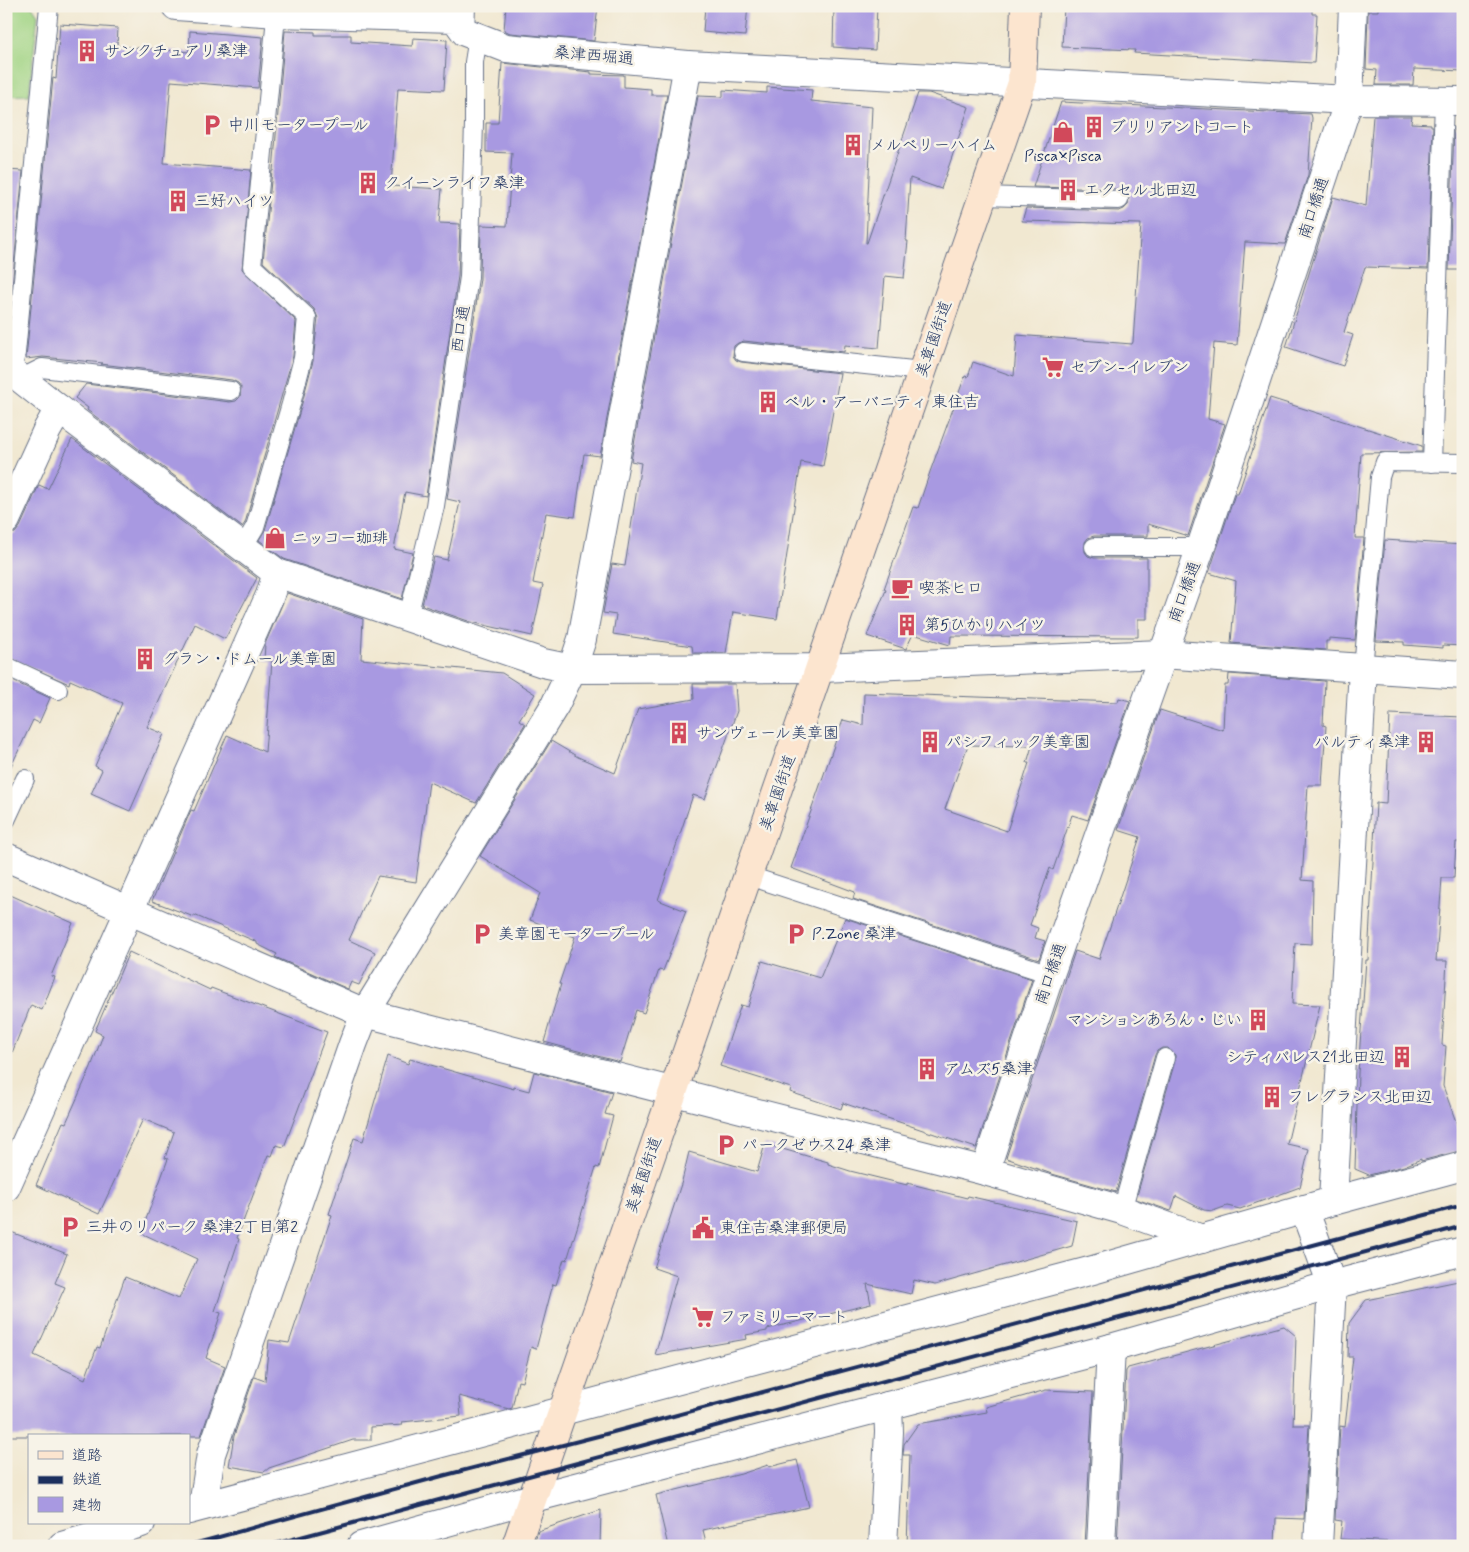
<svg xmlns="http://www.w3.org/2000/svg" width="1469" height="1552" font-family="Mynerve,'Klee One',sans-serif">
	<style>
		.park { fill: #a1d484; stroke: #5e8271 }
		.building { fill: #a899e1; fill-rule: evenodd }
		.lines { fill: none; stroke-linecap: round; stroke-linejoin: round }
		.lane-casing { stroke: #667086; stroke-width: 20 }
		.street-casing { stroke: #667086; stroke-width: 30 }
		.secondary-casing { stroke: #667086; stroke-width: 30 }
		.lane { stroke: #fff; stroke-width: 18 }
		.street { stroke: #fff; stroke-width: 28 }
		.secondary { stroke: #fce5cf; stroke-width: 28 }
		.rail { stroke: #1b2f5e; stroke-width: 4 }
		.labels { text-anchor: middle; dominant-baseline: central; stroke-width: 5; stroke-linejoin: round; paint-order: stroke }
		.poi-label { font-size: 16px; fill: #1b2f5e; stroke: #f7f3e8; text-anchor: start }
		.street-label { font-size: 16px; fill: #1b2f5e; stroke: #f7f3e8 }
	</style>
	<rect width="100%" height="100%" fill="#f7f3e8"/>
	<filter id="ink" filterUnits="userSpaceOnUse"><feTurbulence type="fractalNoise" baseFrequency=".02" numOctaves="2"/><feDisplacementMap in="SourceGraphic" scale="10" xChannelSelector="R" yChannelSelector="G"/><feConvolveMatrix kernelMatrix="1 2 1 2 8 2 1 2 1" color-interpolation-filters="sRGB"/></filter>
	<filter id="wash" filterUnits="userSpaceOnUse"><feTurbulence type="fractalNoise" baseFrequency=".0096" numOctaves="4" result="noise"/><feDisplacementMap in="SourceGraphic" scale="20" xChannelSelector="R" yChannelSelector="G"/><feGaussianBlur stdDeviation="1.12" result="paint"/><feColorMatrix in="noise" values="0 0 0 0 0 0 0 0 0 0 0 0 0 0 0 0 0 1.4 0 .05"/><feComposite in="paint" operator="in"/></filter>
	<g filter="url(#wash)">
		<rect width="100%" height="100%" fill="#f1e8d1"/>
		<path class="park" d="M6,6H32L38,15L29,95L6,96Z"/>
		<g id="blocks">
			<g class="building">
				<path d="M506,6H598L594,41L510,33L504,30Z"/>
				<path d="M705,6H748L745,36L703,32Z"/>
				<path d="M834,6H877L875,50L833,47Z"/>
				<path d="M1064,6H1312V14H1317L1314,63L1134,53L1135,50L1062,47Z"/>
				<path d="M1378,6H1461L1460,16H1463V71L1414,69L1413,85H1376L1377,70L1366,69L1367,43L1368,11H1378Z"/>
				<path d="M60,24L118,28L117,46L189,52L190,31L263,37L258,88L171,81L164,163L251,170L242,269L296,321L293,356L245,523L242,527L87,410L88,408L75,398L86,384L230,402L236,401L240,397L241,387L238,383L232,380L101,364L103,363L43,357L26,359L53,78L56,79Z"/>
				<path d="M285,31L315,32V35H351V42L412,46L413,38L447,40L444,90L398,88L391,186L442,189L439,223L460,224L458,276L426,496L405,492L394,549L413,553L402,599L284,559L259,540L265,530L301,407L313,361L318,318L314,309L263,262L272,171H273Z"/>
				<path d="M502,63L591,72V74L624,75V87L651,89V95H667L600,456L584,454L575,517L546,513L533,583L543,585L532,636L471,622L422,605L434,557L447,560L460,502L447,499L480,279L481,225L507,226L512,153L486,152V123H498Z"/>
				<path d="M767,87L812,90L811,101L872,107L866,243H867L918,93H929L969,107L941,189L910,178L906,241H908L904,278L885,276L879,348L845,345L844,352L744,341L738,343L734,346L733,356L736,360L741,362L840,373L823,466L801,462L777,619L733,612L726,653H693L692,646L613,634L616,615L603,613L612,564L625,566L641,463L631,461L698,96L723,97V90L767,93Z"/>
				<path d="M1061,102L1311,114L1312,118L1308,175L1285,244L1245,242L1237,345L1214,343L1208,419L1225,424L1188,536L1148,524V536H1094L1088,538L1085,542V552L1088,556L1094,558H1147V619H1138V637L951,636L950,645L913,634L906,649L867,636L886,590L884,589L913,507L918,508L930,472L965,376L968,377L973,362L1014,376L1017,335L1132,344L1133,342L1141,224L1022,221L1026,208L1119,211L1124,209L1128,205L1129,195L1125,191L1120,189L1033,187Z"/>
				<path d="M1373,116H1412L1411,123L1431,124V126H1433L1428,269L1365,267L1344,332L1353,335L1343,366L1286,347L1333,197L1366,206Z"/>
				<path d="M1454,127L1463,128V270H1449Z"/>
				<path d="M6,170L23,171L7,340H6Z"/>
				<path d="M1270,398L1422,446V452L1361,453L1355,538H1364L1355,640L1329,638V641H1326V650L1231,643L1236,581L1209,573L1235,494H1238Z"/>
				<path d="M72,439L257,578L225,639L195,624L147,727L164,734L130,811L91,794L102,770L95,766L122,703L70,680L69,684L6,656V535L15,533L20,527L39,485L48,489Z"/>
				<path d="M1385,540L1463,545L1460,585H1463V646L1443,645V648L1404,645V642L1376,641Z"/>
				<path d="M287,593L363,619L361,659L502,673L535,694L519,720L525,724L476,803L429,782L416,882L378,876L349,940L375,952L359,985L351,982L348,989L275,957L277,954L257,944V942L194,915V917L152,901L191,810L194,811L227,735L265,752L272,661L264,660L265,644Z"/>
				<path d="M1229,674L1325,681L1323,725L1326,726L1322,785H1308L1302,880L1313,881L1312,944L1295,943L1292,1004L1320,1005L1287,1144L1309,1149L1300,1187L1240,1209L1227,1206L1213,1211L1204,1210L1176,1196L1171,1211L1136,1199L1175,1061V1055L1168,1048H1162L1157,1051L1155,1055L1116,1192L1052,1174L1006,1158L1075,951L1099,959L1114,915L1140,837L1118,830L1160,710L1223,730L1225,685H1228Z"/>
				<path d="M6,678L50,698L39,723L33,720L6,777Z"/>
				<path d="M693,684H735L737,711L705,799L693,795L658,900L686,911L663,971L659,970L644,1013L636,1010L620,1062L544,1042L561,984H559L575,937L530,920L540,893L480,856L551,741L578,757L615,773L638,709L694,699Z"/>
				<path d="M864,693L1118,702L1119,698L1130,701L1088,820L1072,815L1053,870L1050,868L1030,925L1038,928L1035,938L1045,941L1039,959L853,899L855,892L791,868L843,720L863,725ZM968,745L1032,746L1027,763H1029L1007,831L945,809Z"/>
				<path d="M1390,714L1463,717V797L1460,842H1456L1454,878H1442L1436,961H1447L1442,1045L1446,1046L1443,1086L1463,1141V1150L1421,1161V1159L1404,1166L1369,1175L1355,1169L1358,1073L1366,960H1368L1376,803L1386,804Z"/>
				<path d="M6,893L73,923L51,976L55,977L42,1010L31,1005L8,1063L6,1062Z"/>
				<path d="M845,918L1032,979L976,1148L843,1103L841,1109L790,1092L791,1088L720,1066L741,1005L748,1007L762,961L820,978Z"/>
				<path d="M129,952L210,990L211,988L327,1032L284,1147L276,1145L272,1156L268,1155L237,1238L239,1239L215,1311L221,1313L206,1358L225,1366L201,1436H6V1230L67,1254L55,1283L65,1287L34,1355L85,1379L97,1347L100,1348L125,1277L179,1299L197,1259L141,1233L168,1159L165,1158L174,1132L143,1119L99,1214L36,1185L63,1122L66,1123L91,1067L103,1035L95,1031Z"/>
				<path d="M388,1056L408,1064L410,1059L514,1089V1087L529,1091L534,1072L612,1092L605,1114L613,1116L599,1168L596,1167L567,1260L564,1259L556,1285L553,1284L536,1349L531,1347L522,1382L518,1381L512,1408L509,1409L459,1396L461,1416L402,1422L403,1425L371,1427V1440H353L269,1468L264,1472L229,1466L234,1436L254,1377L265,1381L269,1340L289,1343L332,1215L329,1214L354,1138L363,1141Z"/>
				<path d="M765,1144L828,1162V1164L850,1171L907,1185V1183L967,1198L968,1196L1077,1221L1072,1246L935,1285L914,1280L911,1294L867,1284L871,1304L767,1329V1331L746,1335L747,1339L655,1355L677,1276L654,1268L682,1181L689,1152L757,1172Z"/>
				<path d="M1463,1280V1546L1340,1539L1342,1521L1335,1520L1340,1426L1345,1427L1353,1357H1348L1349,1323L1366,1300Z"/>
				<path d="M1284,1326L1296,1336L1293,1425H1309L1304,1519L1276,1518L1275,1546H1117L1126,1371L1128,1368Z"/>
				<path d="M1046,1390L1093,1392L1085,1546H907L910,1455H903L904,1444L918,1424L987,1412L986,1407Z"/>
				<path d="M797,1460L809,1507L703,1530L707,1546H668L656,1495L741,1474L768,1465L769,1467Z"/>
				<path d="M601,1510L600,1546H533L538,1531Z"/>
			</g>
		</g>
	</g>
	<g filter="url(#ink)">
		<use href="#blocks" fill-opacity="0" stroke="#667086" stroke-width="1"/>
		<g class="lines">
			<g class="lane-casing">
				<g id="lane">
					<path d="M465,32L466,6"/>
					<path d="M983,196L1119,200"/>
					<path d="M743,352L922,371"/>
					<path d="M12,371L16,353L49,6"/>
					<path d="M20,379L42,368L231,391"/>
					<path d="M1432,463L1444,101"/>
					<path d="M243,547L255,527L291,404L303,358L307,317L252,266L275,27L278,13"/>
					<path d="M1094,547H1201"/>
					<path d="M408,617L435,506L469,277L474,124V62L478,37"/>
					<path d="M6,666L58,690"/>
					<path d="M1363,669L1380,477L1385,462L1463,463"/>
					<path d="M6,820L25,779"/>
					<path d="M749,876L1050,974"/>
					<path d="M1122,1210L1165,1058"/>
				</g>
			</g>
			<g class="street-casing">
				<g id="street">
					<path d="M176,6L278,13L455,18L465,32L506,48L688,65L1349,100L1463,101"/>
					<path d="M6,367L59,409L277,573L543,663L572,669L821,668L1162,654L1463,675"/>
					<path d="M6,520L47,430L59,409"/>
					<path d="M6,857L365,1013L985,1171L1122,1210L1202,1239"/>
					<path d="M985,1171L1050,974L1201,547L1349,100L1353,6"/>
					<path d="M6,1187L270,595L277,573"/>
					<path d="M1333,1201L1363,669"/>
					<path d="M1304,1209L1332,1285L1318,1546"/>
					<path d="M203,1506L211,1454L353,1044L365,1013L555,705L572,669L582,639L688,65"/>
					<path d="M189,1510L1093,1270L1333,1201L1463,1166"/>
					<path d="M62,1546L141,1523"/>
					<path d="M361,1546L533,1498L1111,1348L1332,1285L1463,1251"/>
					<path d="M883,1546L889,1432L888,1406"/>
					<path d="M1101,1546L1111,1348"/>
				</g>
			</g>
			<g class="secondary-casing">
				<path id="secondary" d="M516,1546L1022,83L1025,6"/>
			</g>
			<use href="#lane" class="lane"/>
			<use href="#street" class="street"/>
			<use href="#secondary" class="secondary"/>
			<g class="rail">
				<path d="M186,1546L442,1476L602,1435L1463,1205"/>
				<path d="M267,1546L1463,1226"/>
			</g>
		</g>
	</g>
	<defs>
		<g id="building-bare" transform="scale(1.725)"><path d="M-4-6H4V6H1V3H-1V6H-4ZM-2.5-4.3h1.7v1.8h-1.7ZM.8-4.3h1.7v1.8H.8ZM-2.5-1h1.7V.8h-1.7ZM.8-1h1.7V.8H.8Z" fill="#d1495b" stroke="#f7f3e8" stroke-width="2.5" paint-order="stroke"/></g>
		<g id="parking-bare" transform="scale(1.725)"><path d="M-3.5-5.5H1a3.5 3.5 0 0 1 0 7H-1V5.5H-3.5ZM-1-3.4V-.6H.8a1.4 1.4 0 0 0 0-2.8Z" fill="#d1495b" stroke="#f7f3e8" stroke-width="2.5" paint-order="stroke"/></g>
		<g id="shop-bare" transform="scale(1.725)"><path d="M-5-2.5h2.3a2.7 3.5 0 0 1 5.4 0H5L5.5 6h-11ZM-1.5-2.5h3a1.5 2.3 0 0 0-3 0Z" fill="#d1495b" stroke="#f7f3e8" stroke-width="2.5" paint-order="stroke"/></g>
		<g id="supermarket-bare" transform="scale(1.725)"><path d="M-6-5.5h2.5l.6 2H6L4.5 2H-2.5L-4.4-4H-6ZM-1.5 3.2a1.3 1.3 0 1 0 .1 0ZM3 3.2a1.3 1.3 0 1 0 .1 0Z" fill="#d1495b" stroke="#f7f3e8" stroke-width="2.5" paint-order="stroke"/></g>
		<g id="cafe-bare" transform="scale(1.725)"><path d="M-5.5-4.5H6V0H3Q3 3.5 0 3.5H-2.5Q-5.5 3.5-5.5 0ZM3-3.2v2h1.7v-2ZM-6 4.5H4V6H-6Z" fill="#d1495b" stroke="#f7f3e8" stroke-width="2.5" paint-order="stroke"/></g>
		<g id="civic-bare" transform="scale(1.725)"><path d="M-.6-6.5H3V-4.5H.6V-3L4-1V1h2V6H-6V1h2V-1L-.6-3ZM-1.2 2.5V6h2.4V2.5Z" fill="#d1495b" stroke="#f7f3e8" stroke-width="2.5" paint-order="stroke"/></g>
	</defs>
	<g fill-rule="evenodd">
		<use href="#building-bare" x="87" y="51"/>
		<use href="#parking-bare" x="212" y="125"/>
		<use href="#building-bare" x="1094" y="127"/>
		<use href="#shop-bare" x="1063" y="132"/>
		<use href="#building-bare" x="853" y="145"/>
		<use href="#building-bare" x="368" y="183"/>
		<use href="#building-bare" x="1068" y="190"/>
		<use href="#building-bare" x="178" y="201"/>
		<use href="#supermarket-bare" x="1053" y="367"/>
		<use href="#building-bare" x="768" y="402"/>
		<use href="#shop-bare" x="275" y="538"/>
		<use href="#cafe-bare" x="902" y="588"/>
		<use href="#building-bare" x="907" y="625"/>
		<use href="#building-bare" x="145" y="659"/>
		<use href="#building-bare" x="679" y="733"/>
		<use href="#building-bare" x="930" y="742"/>
		<use href="#building-bare" x="1426" y="742"/>
		<use href="#parking-bare" x="482" y="934"/>
		<use href="#parking-bare" x="796" y="934"/>
		<use href="#building-bare" x="1258" y="1020"/>
		<use href="#building-bare" x="1402" y="1057"/>
		<use href="#building-bare" x="927" y="1069"/>
		<use href="#building-bare" x="1272" y="1097"/>
		<use href="#parking-bare" x="726" y="1145"/>
		<use href="#parking-bare" x="70" y="1227"/>
		<use href="#civic-bare" x="703" y="1228"/>
		<use href="#supermarket-bare" x="703" y="1317"/>
	</g>
	<g class="labels">
		<g class="poi-label">
			<text x="104" y="51">サンクチュアリ桑津</text>
			<text x="228" y="125">中川モータープール</text>
			<text x="1110" y="127">ブリリアントコート</text>
			<text x="870" y="145">メルベリーハイム</text>
			<text x="1063" y="156" text-anchor="middle">Pisca×Pisca</text>
			<text x="384" y="183">クイーンライフ桑津</text>
			<text x="1084" y="190">エクセル北田辺</text>
			<text x="194" y="201">三好ハイツ</text>
			<text x="1070" y="367">セブン-イレブン</text>
			<text x="784" y="402">ベル・アーバニティ 東住吉</text>
			<text x="292" y="538">ニッコー珈琲</text>
			<text x="919" y="588">喫茶ヒロ</text>
			<text x="924" y="625">第5ひかりハイツ</text>
			<text x="162" y="659">グラン・ドムール美章園</text>
			<text x="696" y="733">サンヴェール美章園</text>
			<text x="946" y="742">パシフィック美章園</text>
			<text x="1410" y="742" text-anchor="end">パルティ桑津</text>
			<text x="498" y="934">美章園モータープール</text>
			<text x="812" y="934">P.Zone 桑津</text>
			<text x="1242" y="1020" text-anchor="end">マンションあろん・じい</text>
			<text x="1385" y="1057" text-anchor="end">シティパレス21北田辺</text>
			<text x="944" y="1069">アムズ5桑津</text>
			<text x="1288" y="1097">フレグランス北田辺</text>
			<text x="742" y="1145">パークゼウス24 桑津</text>
			<text x="86" y="1227">三井のリパーク 桑津2丁目第2</text>
			<text x="720" y="1228">東住吉桑津郵便局</text>
			<text x="720" y="1317">ファミリーマート</text>
		</g>
		<g class="street-label">
			<text transform="translate(594 56) rotate(5)">桑津西堀通</text>
			<text transform="translate(1314 208) rotate(-72)">南口橋通</text>
			<text transform="translate(461 329) rotate(-81)">西口通</text>
			<text transform="translate(934 339) rotate(-71)">美章園街道</text>
			<text transform="translate(1185 592) rotate(-70)">南口橋通</text>
			<text transform="translate(778 793) rotate(-71)">美章園街道</text>
			<text transform="translate(1051 974) rotate(-71)">南口橋通</text>
			<text transform="translate(644 1175) rotate(-71)">美章園街道</text>
		</g>
	</g>
	<rect width="1469" height="1552" fill="none" stroke="#f7f3e8" stroke-width="25"/>
	<rect x="28" y="1434" width="162" height="90" fill="#f7f3e8" stroke="#9fa5b1"/>
	<rect x="38" y="1451" width="25" height="8" fill="#fce5cf" stroke="#9fa5b1"/>
	<text x="72" y="1460" font-size="15" fill="#1b2f5e">道路</text>
	<rect x="38" y="1476" width="25" height="8" fill="#1b2f5e" stroke="#9fa5b1"/>
	<text x="72" y="1484" font-size="15" fill="#1b2f5e">鉄道</text>
	<rect x="38" y="1497" width="25" height="15" fill="#a899e1" stroke="#9fa5b1"/>
	<text x="72" y="1510" font-size="15" fill="#1b2f5e">建物</text>
</svg>
